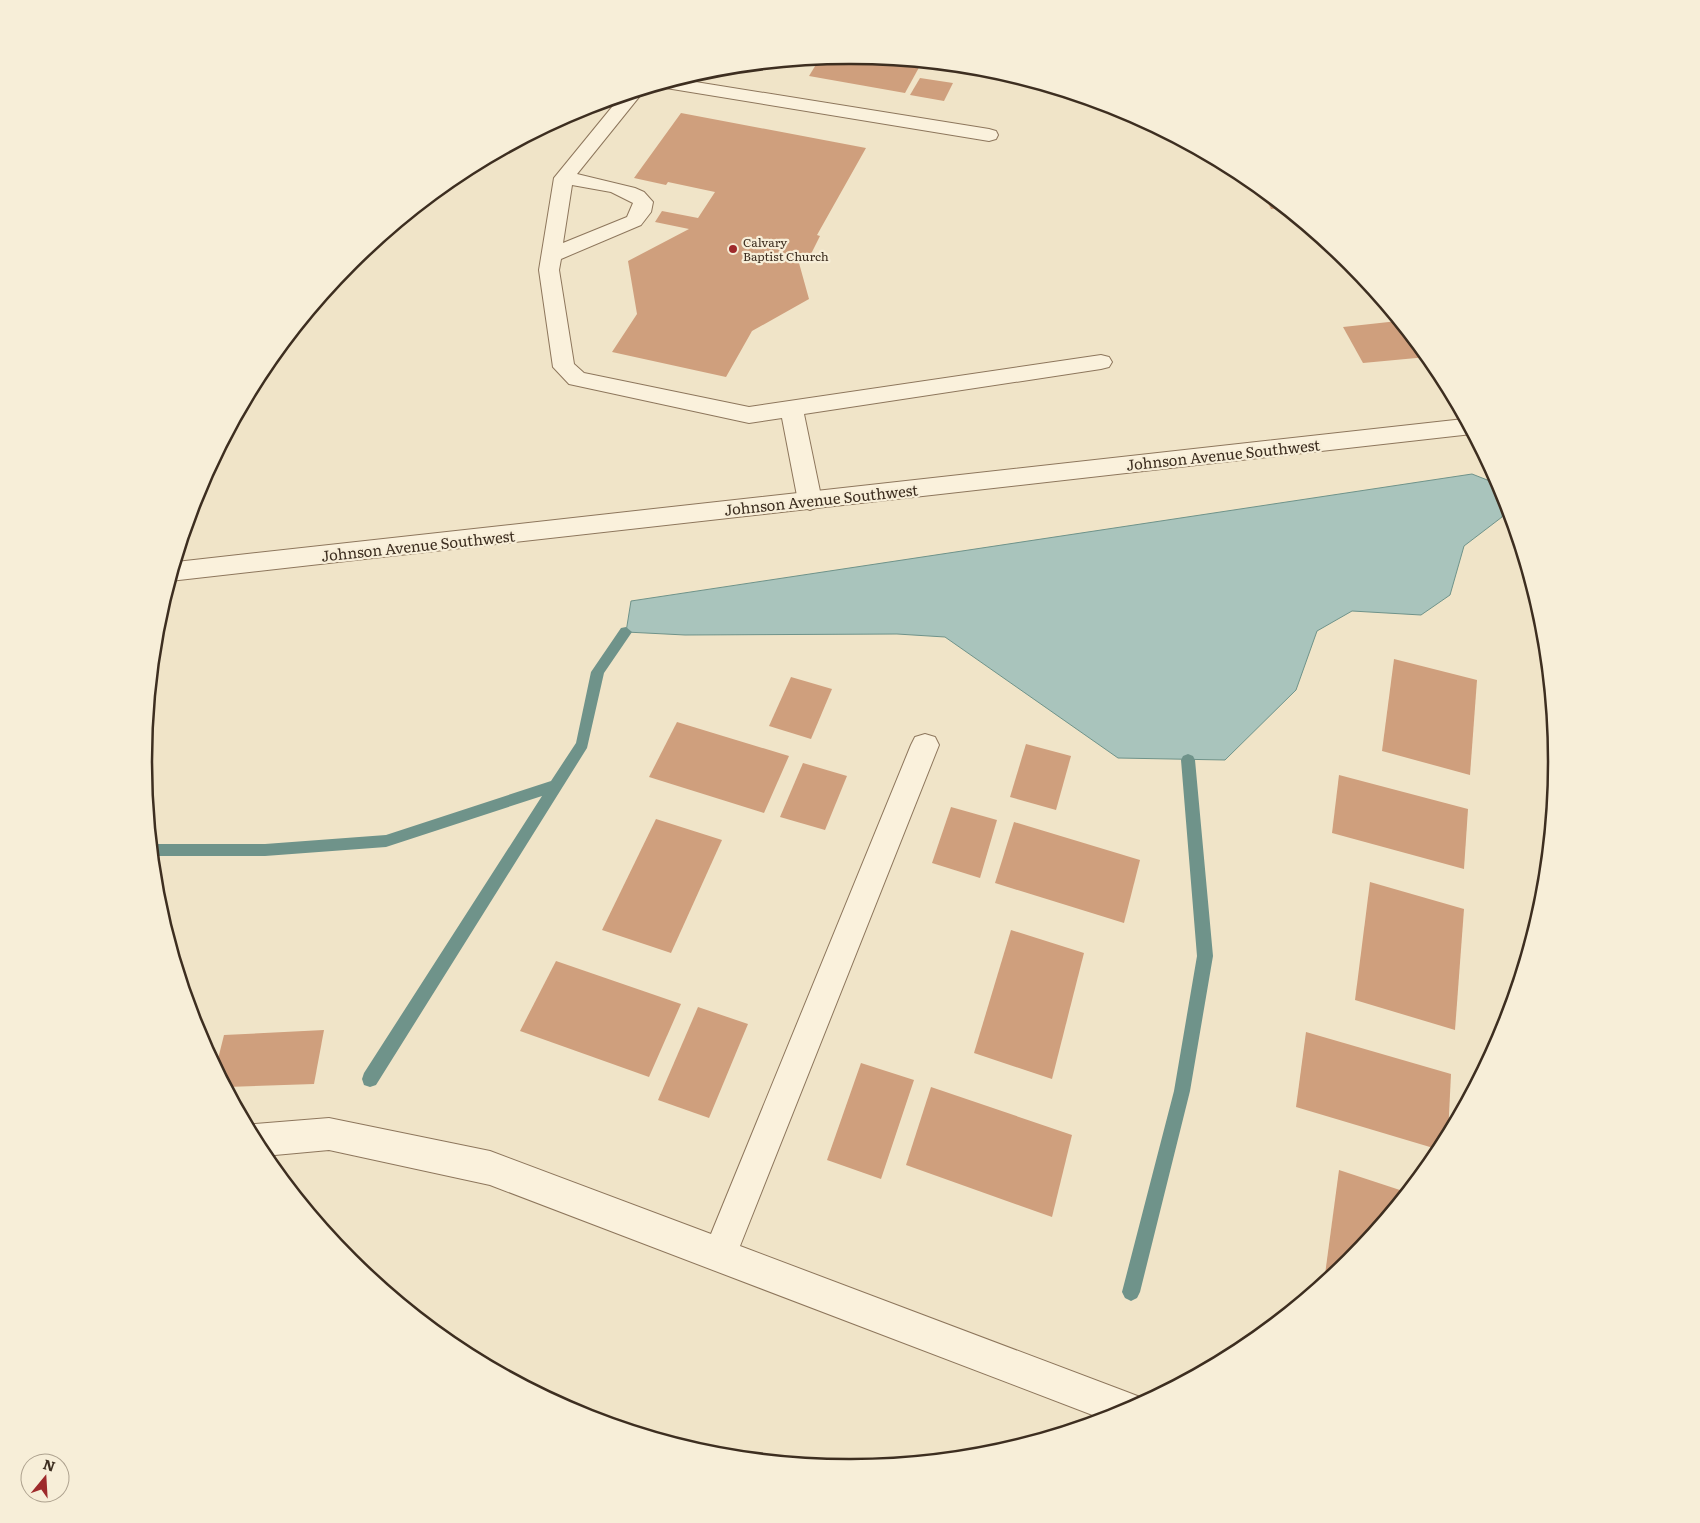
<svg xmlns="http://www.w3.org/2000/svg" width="1700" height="1523" font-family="Literata,serif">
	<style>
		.water { fill: #a9c4bc; stroke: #6f938a }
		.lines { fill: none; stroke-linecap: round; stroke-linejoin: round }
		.stream { fill: #6f938a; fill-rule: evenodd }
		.building { fill: #cf9f7d }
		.service-casing { stroke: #8d765c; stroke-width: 2 }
		.tertiary-casing { stroke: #8d765c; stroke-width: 2 }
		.service { fill: #faf1dc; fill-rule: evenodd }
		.tertiary { fill: #faf1dc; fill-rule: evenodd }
		.poi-dot { fill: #9e2a2b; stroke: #f7eed8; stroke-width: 2 }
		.labels { text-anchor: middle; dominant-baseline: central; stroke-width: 4.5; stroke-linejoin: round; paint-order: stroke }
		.far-poi-label { font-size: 12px; fill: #3d2e20; stroke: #f7eed8; text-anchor: start }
		.street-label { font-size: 15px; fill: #3d2e20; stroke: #f7eed8 }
		.rim { fill: none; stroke: #3d2e20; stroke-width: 2.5 }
	</style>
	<rect width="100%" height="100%" fill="#f0e4c8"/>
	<path class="water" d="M1472,474L1500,485L1505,500L1502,517L1464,546L1450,595L1421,615L1352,611L1317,631L1296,690L1225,760L1118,758L945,637L897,634L685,635L626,632L631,601Z"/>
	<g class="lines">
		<g class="stream">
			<path d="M626,627L632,632L604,673L587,748L376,1085L370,1087L364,1085L362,1079L364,1073L542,796L386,847L265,856H153L152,844H265L386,835L551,781L576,743L591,672L621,628Z"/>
			<path d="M1188,754L1193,756L1195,760L1213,956L1190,1091L1140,1292L1137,1298L1131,1301L1125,1298L1122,1292L1174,1091L1197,956L1181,760L1183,756Z"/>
		</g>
	</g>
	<g class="building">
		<path d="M850,55L922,62L905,93L809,76L820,58Z"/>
		<path d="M920,78L953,83L944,101L910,95Z"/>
		<path d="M681,113L866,148L817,235L820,236L807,262L799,263L809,299L752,331L726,377L612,352L637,314L628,261L689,229L655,222L662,211L698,218L715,192L668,182L666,185L634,178Z"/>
		<path d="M1261,189L1266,193L1284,208L1271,209Z"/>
		<path d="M1398,321L1427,357L1363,363L1343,327Z"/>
		<path d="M1394,659L1477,680L1470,775L1382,751Z"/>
		<path d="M791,677L832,689L811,739L769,726Z"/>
		<path d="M677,722L789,756L764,813L649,777Z"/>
		<path d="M1026,744L1071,756L1056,810L1010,797Z"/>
		<path d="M803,763L847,776L825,830L780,817Z"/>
		<path d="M1339,775L1468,809L1464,869L1332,833Z"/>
		<path d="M951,807L997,820L980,878L932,863Z"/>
		<path d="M656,819L722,840L671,953L602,930Z"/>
		<path d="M1014,822L1140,860L1124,923L995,883Z"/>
		<path d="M1370,882L1464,909L1455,1030L1355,1000Z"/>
		<path d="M1011,930L1084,953L1052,1079L974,1053Z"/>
		<path d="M556,961L681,1004L649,1077L520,1031Z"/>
		<path d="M698,1007L748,1024L709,1118L658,1100Z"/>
		<path d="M324,1030L314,1084L227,1087L216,1067L224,1035Z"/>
		<path d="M1306,1032L1451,1074L1448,1135L1440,1150L1296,1107Z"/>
		<path d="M861,1063L914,1080L881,1179L827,1160Z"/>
		<path d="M931,1087L1072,1135L1052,1217L906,1165Z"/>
		<path d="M1339,1170L1406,1192L1349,1261L1324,1282Z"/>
	</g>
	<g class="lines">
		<g class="service-casing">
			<g id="service">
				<path d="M677,79L989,129L996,131L998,135L996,139L989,141L666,88L658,85Z"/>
				<path d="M640,90L642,93L639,97L577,174L635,188L644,192L653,202L651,212L641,225L561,259L559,270L574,364L584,373L749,407L1101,355L1109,357L1112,362L1109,367L1101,369L804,414L822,501L818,507L810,510L802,507L798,501L782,418L749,423L569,384L553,367L539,270L554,178L621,96ZM572,185L611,192L633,203L627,217L563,243Z"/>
				<path d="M925,734L935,737L939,745L740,1246L1127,1392L1140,1397L1142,1402L1120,1414L1103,1419L490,1185L329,1150L264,1156L262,1154L248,1126L255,1124L329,1118L490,1151L711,1234L911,745L915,737Z"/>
			</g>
		</g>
		<g class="tertiary-casing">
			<path id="tertiary" d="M1464,419L1472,434L170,581L176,562Z"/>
		</g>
		<use href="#service" class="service"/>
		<use href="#tertiary" class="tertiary"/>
	</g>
	<circle class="poi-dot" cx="733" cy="249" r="5"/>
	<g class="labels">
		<g class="far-poi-label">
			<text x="743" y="242">Calvary<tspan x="743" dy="14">Baptist Church</tspan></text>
		</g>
		<g class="street-label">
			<text transform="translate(1223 454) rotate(-6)">Johnson Avenue Southwest</text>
			<text transform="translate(821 499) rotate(-6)">Johnson Avenue Southwest</text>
			<text transform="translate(418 545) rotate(-6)">Johnson Avenue Southwest</text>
		</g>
	</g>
	<path d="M0 0H1700V1523H0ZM849 64H851A697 697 0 0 1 1548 761V762A697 697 0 0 1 851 1459H849A697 697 0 0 1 152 762V761A697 697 0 0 1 849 64Z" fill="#f7eed8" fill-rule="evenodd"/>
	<path class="rim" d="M849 64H851A697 697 0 0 1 1548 761V762A697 697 0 0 1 851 1459H849A697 697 0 0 1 152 762V761A697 697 0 0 1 849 64Z"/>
	<g transform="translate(45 1478) rotate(18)"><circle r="24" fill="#f7eed8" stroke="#ada18e"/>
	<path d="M0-4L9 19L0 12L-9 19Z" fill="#9e2a2b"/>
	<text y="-8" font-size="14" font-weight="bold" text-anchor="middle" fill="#3d2e20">N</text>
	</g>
</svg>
